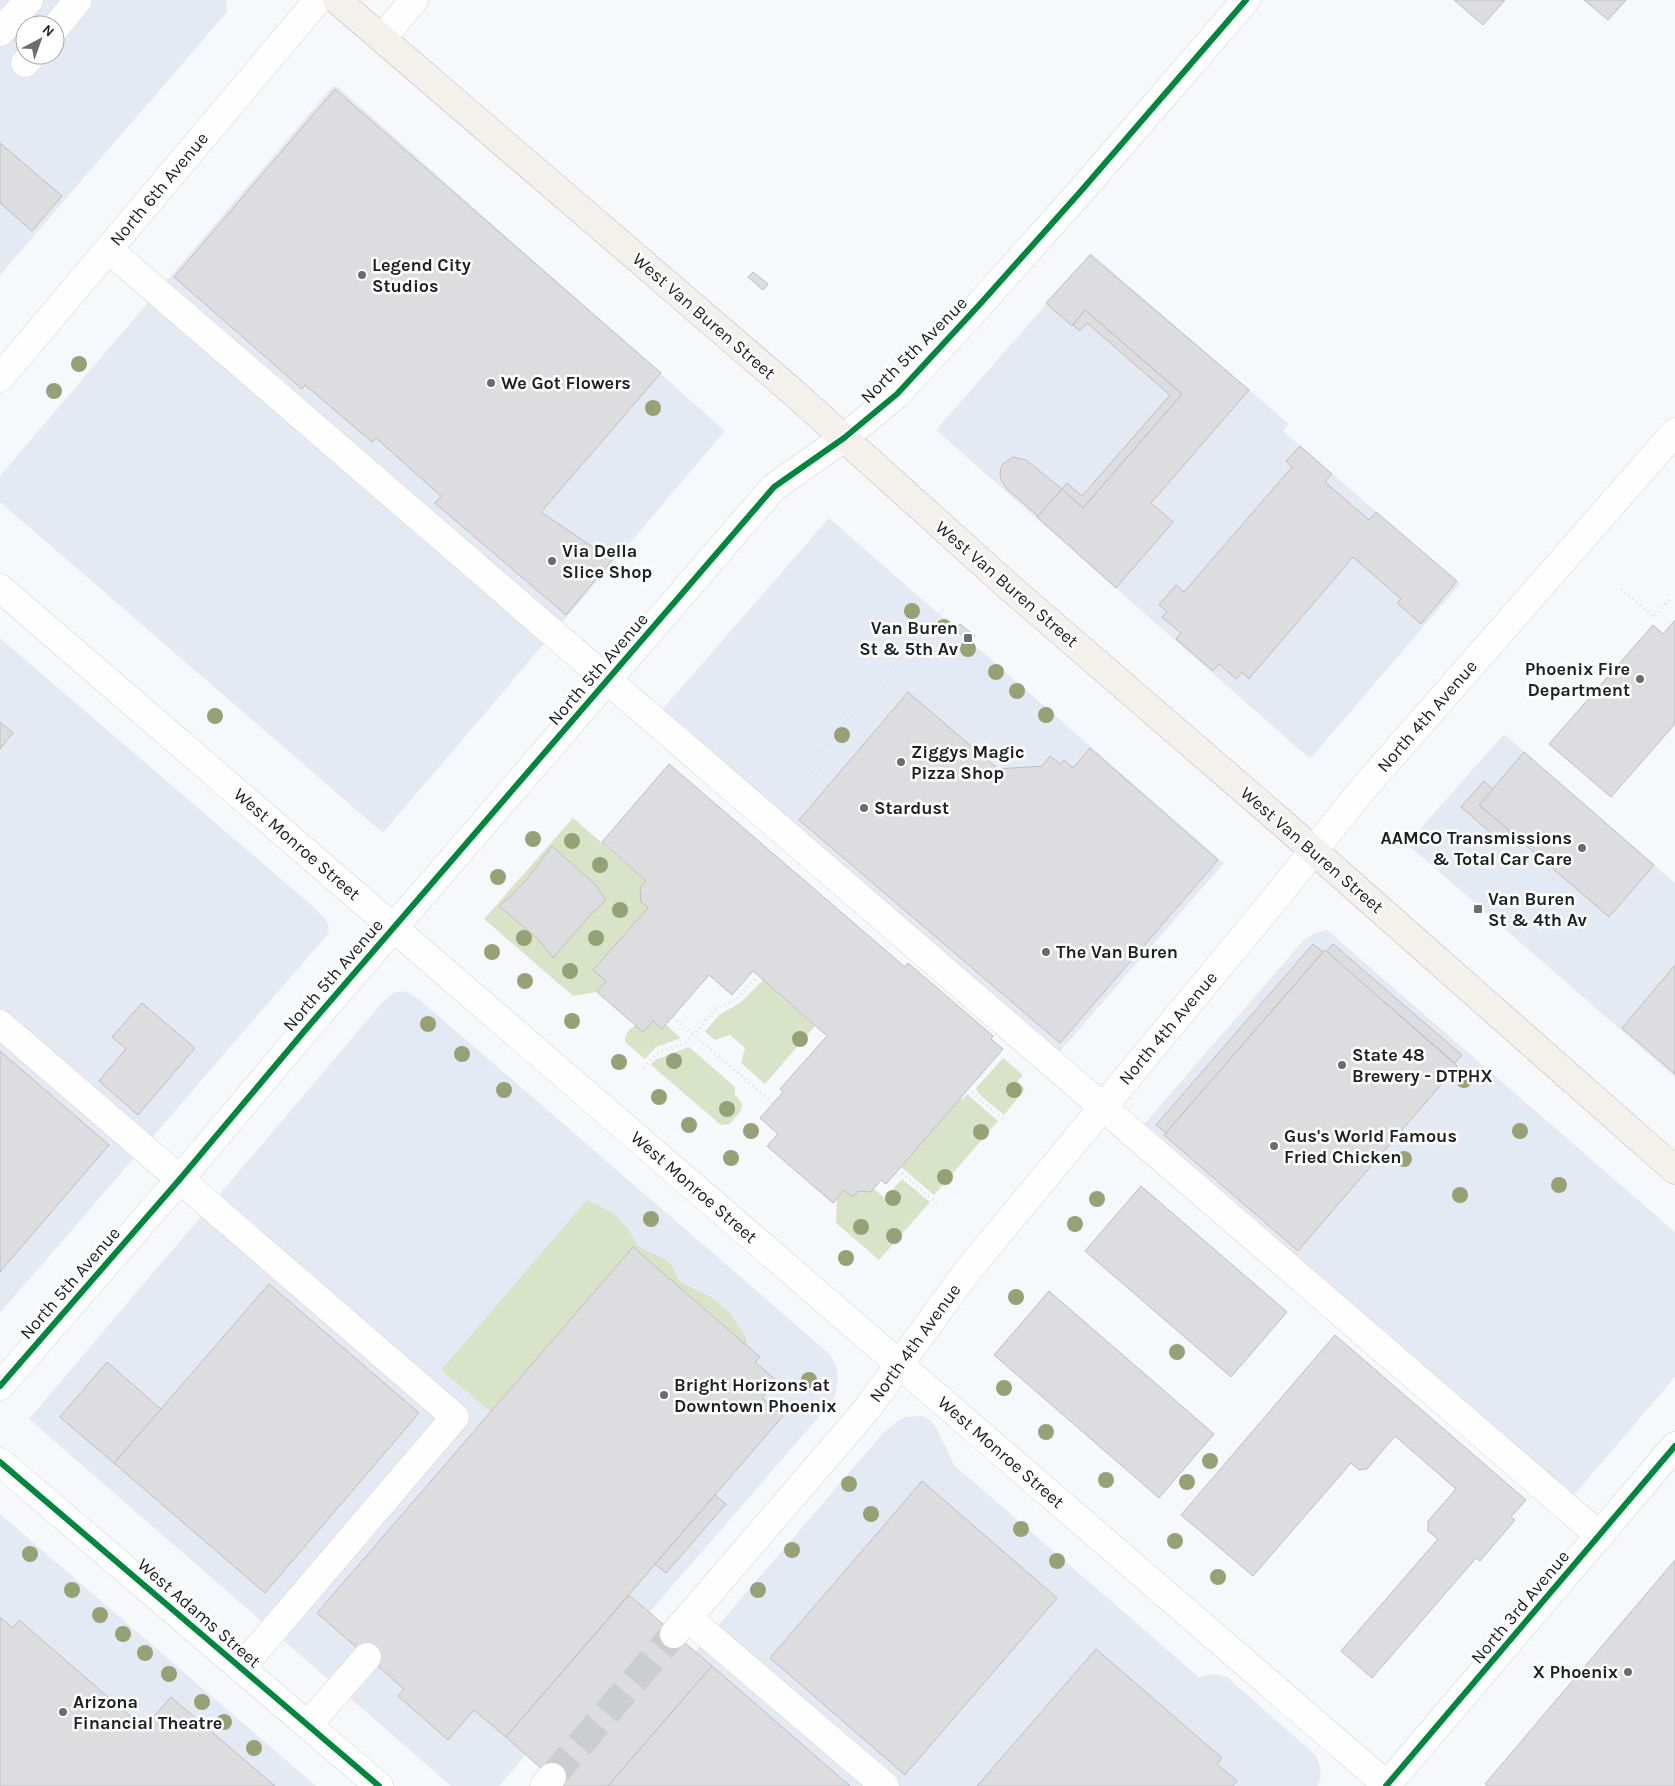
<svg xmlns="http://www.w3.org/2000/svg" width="1675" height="1786" font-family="Karla,sans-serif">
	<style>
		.built { fill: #e4eaf3; fill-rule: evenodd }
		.green { fill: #d9e3c8 }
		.building { fill: #dddde0; stroke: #bebec1 }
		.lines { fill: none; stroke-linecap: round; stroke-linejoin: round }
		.minor-tunnel { stroke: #cbcdd1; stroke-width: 28; stroke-dasharray: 28 14; stroke-linecap: butt }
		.minor-casing { stroke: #d2d3d7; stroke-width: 29 }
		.major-casing { stroke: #c0b8b1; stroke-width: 29 }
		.path { stroke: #dedee0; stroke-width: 3; stroke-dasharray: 1 4; stroke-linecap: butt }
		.minor { stroke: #fefeff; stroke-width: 28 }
		.major { stroke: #f4f0ec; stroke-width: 28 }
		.path-bridge { stroke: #dedee0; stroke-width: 3; stroke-dasharray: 1 4; stroke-linecap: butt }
		.cycleway-casing { stroke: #fff; stroke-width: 9 }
		.cycleway { stroke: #00873e; stroke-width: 6 }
		.tree { fill: #96a176 }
		.poi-dot { fill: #6a6c6f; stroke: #fff; stroke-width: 2 }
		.labels { text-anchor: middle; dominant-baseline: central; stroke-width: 5; stroke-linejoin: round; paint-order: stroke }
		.street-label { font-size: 18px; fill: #1e2023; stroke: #fff }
		.poi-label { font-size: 18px; font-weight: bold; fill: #1e2023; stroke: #fff; text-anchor: start }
	</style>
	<rect width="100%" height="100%" fill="#f6f8fc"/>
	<g class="built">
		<path d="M0,0H226L227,12L0,275ZM25,25H55V55H25Z"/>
		<path d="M332,87H338L725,431L383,833L0,502V476Z"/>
		<path d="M1091,253L1289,424L1283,431L1460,584L1310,759L936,430Z"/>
		<path d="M829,518L1224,863L1056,1056L661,711Z"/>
		<path d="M0,638L315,908L326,920L329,927L328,934L0,1313Z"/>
		<path d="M1504,734L1675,883V1077L1407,844Z"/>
		<path d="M1327,930L1675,1232V1377L1561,1510L1131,1139L1304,940L1315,933Z"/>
		<path d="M400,991L407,992L420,1000L824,1349L831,1356L836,1366L838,1377L835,1397L830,1404L499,1786H451L29,1419L382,1003L393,993Z"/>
		<path d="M923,1416L931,1421L937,1429L954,1465L1200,1678L1202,1676L1217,1674L1228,1678L1312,1752L1317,1758L1320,1767L1321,1777L1318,1786H580L883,1433L898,1421L906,1417Z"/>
		<path d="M0,1514L316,1786H0Z"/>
	</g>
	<g class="green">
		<path d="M573,818L646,881L648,908L594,969L606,981L597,992L573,996L484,919Z"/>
		<path d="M763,980L815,1026L765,1084L741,1063L745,1048L730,1035L715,1040L705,1032L719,1015L740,1003Z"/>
		<path d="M653,1021L662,1029L666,1025L681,1038L656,1047L645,1059L625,1042C625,1026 640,1023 653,1021Z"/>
		<path d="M689,1047L735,1087V1095C749,1108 739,1112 730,1124L721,1125L651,1065L655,1060Z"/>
		<path d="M1003,1058L1023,1075L1017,1082L1025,1089L1004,1115L978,1093L976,1088Z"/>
		<path d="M967,1094L998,1121L934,1195L901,1167L960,1098L962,1100Z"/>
		<path d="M902,1179L930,1202L879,1260L836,1223L837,1198L844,1190L853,1197L858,1191L871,1192L874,1189L885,1198Z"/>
		<path d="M587,1200L612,1212L629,1230L638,1246L664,1259L671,1264L678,1279L684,1284L711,1297L731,1314L745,1336L748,1348L491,1412L441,1370Z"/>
	</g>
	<g class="building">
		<path d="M1454,0H1505L1483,25Z"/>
		<path d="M1584,0H1626L1608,20Z"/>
		<path d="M335,89L661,373L541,512L612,560L566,615L435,503L441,496L376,438L372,442L305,385L302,389L174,277Z"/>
		<path d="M0,143L62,196L32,231L0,203Z"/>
		<path d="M1090,255L1249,390L1151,503L1173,522L1116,588L1037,517L1062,489L1083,508L1182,394L1085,310L1072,326L1046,303Z"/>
		<path d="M753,272L768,284L763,290L748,277Z"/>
		<path d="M1085,310L1182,394L1083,508L1062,489L1067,483L1082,496L1170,395L1087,323L1080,331L1073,325Z"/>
		<path d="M1300,446L1332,474L1325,482L1369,520L1376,512L1457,581L1421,624L1397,603L1401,599L1353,557L1249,679L1242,672L1236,679L1219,664L1213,671L1176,639L1181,633L1162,617L1167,612L1159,605L1176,585L1184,592L1292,467L1286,461Z"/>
		<path d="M1013,457L1026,460L1062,489L1038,516L1007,489L1001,480L1000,474L1001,468L1003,464Z"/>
		<path d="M1675,620V724L1611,797L1549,744L1653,625L1663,634Z"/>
		<path d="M960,624L975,636L970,642L955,629Z"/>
		<path d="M908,692L998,769L1042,766L1050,756L1060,764L1064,760L1073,768L1090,748L1218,860L1060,1043L799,820Z"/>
		<path d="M0,722L13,733L0,749Z"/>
		<path d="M1524,752L1654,865L1609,917L1479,805Z"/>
		<path d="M669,764L905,967L908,963L993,1036L991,1039L1003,1049L886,1184L881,1180L871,1192L858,1191L853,1197L844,1190L833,1203L767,1146L778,1134L760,1118L783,1092L780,1089L827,1036L753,971L732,995L709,975L662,1029L653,1021L643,1032L597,992L606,981L593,970L648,908L641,902L640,888L646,881L602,842Z"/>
		<path d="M1484,781L1493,789L1479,805L1510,831L1501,842L1461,807Z"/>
		<path d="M552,846L596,885L606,900L591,914L553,958L539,940L499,906L510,897L527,879Z"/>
		<path d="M1313,944L1323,952L1166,1133L1156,1125Z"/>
		<path d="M1333,944L1462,1055L1455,1063L1326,952Z"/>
		<path d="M1325,950L1457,1066L1298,1251L1164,1135Z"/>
		<path d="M1675,965V1074L1622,1028Z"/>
		<path d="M142,1003L195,1048L138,1115L99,1081L126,1049L112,1037Z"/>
		<path d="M0,1051L109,1145L0,1272Z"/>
		<path d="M1141,1186L1287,1312L1231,1377L1085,1251Z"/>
		<path d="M633,1247L760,1357L755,1362L777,1381L762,1398L783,1416L506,1737L474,1710L448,1740L398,1696L404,1689L317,1613Z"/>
		<path d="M269,1284L419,1413L265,1593L114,1463Z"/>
		<path d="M1049,1291L1214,1434L1159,1498L994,1355Z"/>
		<path d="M1335,1335L1526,1500L1511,1517L1515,1520L1480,1561L1476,1558L1372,1678L1341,1651L1438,1539L1428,1531V1521L1456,1489L1395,1436L1367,1469L1359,1470L1351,1463L1253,1576L1181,1515Z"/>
		<path d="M107,1362L161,1409L114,1463L60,1417Z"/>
		<path d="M922,1481L1057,1598L905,1775L770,1658Z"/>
		<path d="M715,1495L726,1504L666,1573L655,1564Z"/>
		<path d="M1675,1560V1786H1488L1485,1784Z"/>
		<path d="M629,1595L712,1666L608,1786H561L506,1737Z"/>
		<path d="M0,1617L13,1628L19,1620L144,1728L171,1697L275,1786H0Z"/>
		<path d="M1096,1649L1222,1758L1217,1764L1237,1781L1233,1786H977Z"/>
		<path d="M712,1666L850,1786H608Z"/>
	</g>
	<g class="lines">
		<path class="minor-tunnel" d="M552,1777L674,1634"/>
		<g class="minor-casing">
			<g id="minor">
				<path d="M55,28L78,0"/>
				<path d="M0,32L29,0"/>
				<path d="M382,38L414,0"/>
				<path d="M25,63L32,55"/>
				<path d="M109,250L1600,1536"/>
				<path d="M0,378L318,0"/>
				<path d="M0,588L1388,1786"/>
				<path d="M0,1024L455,1417L241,1668"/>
				<path d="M0,1386L180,1179L307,1028L774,487L844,438L897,394L981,303L1081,191L1246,0"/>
				<path d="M0,1462L379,1786"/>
				<path d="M688,1618L885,1786"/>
				<path d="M674,1634L867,1409L965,1274L1274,900L1362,790L1675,432"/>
				<path d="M308,1725L367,1657"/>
				<path d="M544,1786L552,1777"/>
				<path d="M1386,1786L1675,1446"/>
			</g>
		</g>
		<g class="major-casing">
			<path id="major" d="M337,0L794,393L1008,586L1280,821L1675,1170"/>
		</g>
		<g class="path">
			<path d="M88,38L102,51"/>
			<path d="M1621,589L1654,617L1671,598"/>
			<path d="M828,785L807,767L944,608"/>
			<path d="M644,1068L656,1054L687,1042L715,1009L737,999L758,975"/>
			<path d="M968,1089L1006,1122"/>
			<path d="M898,1170L937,1203"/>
		</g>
		<use href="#minor" class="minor"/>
		<use href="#major" class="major"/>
		<path class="path-bridge" d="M673,1017L773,1103"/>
		<g class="cycleway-casing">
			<g id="cycleway">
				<path d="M0,1386L180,1179L307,1028L774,487L844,438L897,394L981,303L1081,191L1246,0"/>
				<path d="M0,1462L379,1786"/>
				<path d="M1386,1786L1675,1446"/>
			</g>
		</g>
		<use href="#cycleway" class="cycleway"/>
	</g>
	<g class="tree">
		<circle cx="79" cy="364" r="8"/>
		<circle cx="54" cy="391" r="8"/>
		<circle cx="653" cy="408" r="8"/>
		<circle cx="912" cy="611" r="8"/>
		<circle cx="944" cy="627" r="8"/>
		<circle cx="968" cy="649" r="8"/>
		<circle cx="996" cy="672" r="8"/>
		<circle cx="1017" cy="691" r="8"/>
		<circle cx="1046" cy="715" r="8"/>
		<circle cx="215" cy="716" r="8"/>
		<circle cx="842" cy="735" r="8"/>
		<circle cx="533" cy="839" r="8"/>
		<circle cx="572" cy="841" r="8"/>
		<circle cx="600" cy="865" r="8"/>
		<circle cx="498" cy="877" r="8"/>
		<circle cx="620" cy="910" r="8"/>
		<circle cx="524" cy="938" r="8"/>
		<circle cx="596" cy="938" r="8"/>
		<circle cx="492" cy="952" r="8"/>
		<circle cx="570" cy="971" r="8"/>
		<circle cx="525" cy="981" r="8"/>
		<circle cx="572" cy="1021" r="8"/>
		<circle cx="428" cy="1024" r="8"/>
		<circle cx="800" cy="1039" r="8"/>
		<circle cx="462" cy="1054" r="8"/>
		<circle cx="674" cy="1061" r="8"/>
		<circle cx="619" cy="1062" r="8"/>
		<circle cx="1464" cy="1080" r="8"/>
		<circle cx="504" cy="1090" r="8"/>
		<circle cx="1014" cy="1090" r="8"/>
		<circle cx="659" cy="1097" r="8"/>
		<circle cx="727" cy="1109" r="8"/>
		<circle cx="689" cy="1125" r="8"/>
		<circle cx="751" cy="1131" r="8"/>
		<circle cx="1520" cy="1131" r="8"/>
		<circle cx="981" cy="1132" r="8"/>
		<circle cx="731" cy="1158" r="8"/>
		<circle cx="1404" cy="1159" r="8"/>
		<circle cx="945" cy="1177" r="8"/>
		<circle cx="1559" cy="1185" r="8"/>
		<circle cx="1460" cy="1195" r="8"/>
		<circle cx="893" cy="1198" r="8"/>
		<circle cx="1097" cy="1199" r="8"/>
		<circle cx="651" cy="1219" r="8"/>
		<circle cx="1075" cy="1224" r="8"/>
		<circle cx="861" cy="1227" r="8"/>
		<circle cx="894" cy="1236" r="8"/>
		<circle cx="846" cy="1258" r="8"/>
		<circle cx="1016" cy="1297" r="8"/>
		<circle cx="1177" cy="1352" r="8"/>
		<circle cx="809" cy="1380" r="8"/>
		<circle cx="1004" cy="1388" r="8"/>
		<circle cx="1046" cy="1432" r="8"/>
		<circle cx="1210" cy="1461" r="8"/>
		<circle cx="1106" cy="1480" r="8"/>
		<circle cx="1187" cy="1482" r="8"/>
		<circle cx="849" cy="1484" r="8"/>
		<circle cx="871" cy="1514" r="8"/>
		<circle cx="1021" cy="1529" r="8"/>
		<circle cx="1175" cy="1541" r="8"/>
		<circle cx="792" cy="1550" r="8"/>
		<circle cx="30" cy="1554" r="8"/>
		<circle cx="1057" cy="1561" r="8"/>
		<circle cx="1218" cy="1577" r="8"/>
		<circle cx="72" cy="1590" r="8"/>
		<circle cx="758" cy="1590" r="8"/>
		<circle cx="100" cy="1615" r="8"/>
		<circle cx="123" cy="1634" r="8"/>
		<circle cx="145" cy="1653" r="8"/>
		<circle cx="169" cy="1674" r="8"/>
		<circle cx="202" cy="1702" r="8"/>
		<circle cx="224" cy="1722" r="8"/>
		<circle cx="254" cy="1748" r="8"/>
	</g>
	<g class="poi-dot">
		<circle cx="362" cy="275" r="5"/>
		<circle cx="491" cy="383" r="5"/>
		<circle cx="552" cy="561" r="5"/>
		<rect x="963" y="633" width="10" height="10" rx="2.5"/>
		<circle cx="1640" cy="679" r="5"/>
		<circle cx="901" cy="762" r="5"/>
		<circle cx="864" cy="808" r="5"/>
		<circle cx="1582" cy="848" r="5"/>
		<rect x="1473" y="904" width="10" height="10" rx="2.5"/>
		<circle cx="1046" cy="952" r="5"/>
		<circle cx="1342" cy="1065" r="5"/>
		<circle cx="1274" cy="1146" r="5"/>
		<circle cx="664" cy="1395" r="5"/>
		<circle cx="1628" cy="1672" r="5"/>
		<circle cx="63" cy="1712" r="5"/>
	</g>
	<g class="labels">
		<g class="street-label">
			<text transform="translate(159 189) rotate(-50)">North 6th Avenue</text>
			<text transform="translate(704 316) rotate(41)">West Van Buren Street</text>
			<text transform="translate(914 350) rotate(-45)">North 5th Avenue</text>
			<text transform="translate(1007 584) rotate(41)">West Van Buren Street</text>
			<text transform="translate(598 669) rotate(-49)">North 5th Avenue</text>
			<text transform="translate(1427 716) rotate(-49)">North 4th Avenue</text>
			<text transform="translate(297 844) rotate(41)">West Monroe Street</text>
			<text transform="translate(1312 850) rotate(41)">West Van Buren Street</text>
			<text transform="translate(333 975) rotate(-49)">North 5th Avenue</text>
			<text transform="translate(1168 1028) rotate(-50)">North 4th Avenue</text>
			<text transform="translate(694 1187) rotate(41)">West Monroe Street</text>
			<text transform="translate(70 1283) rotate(-49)">North 5th Avenue</text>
			<text transform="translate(915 1343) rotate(-54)">North 4th Avenue</text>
			<text transform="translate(1001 1452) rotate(41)">West Monroe Street</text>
			<text transform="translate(1520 1607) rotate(-50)">North 3rd Avenue</text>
			<text transform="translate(199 1613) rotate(41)">West Adams Street</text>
		</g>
		<g class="poi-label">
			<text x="372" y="265">Legend City<tspan x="372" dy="21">Studios</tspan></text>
			<text x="501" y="383">We Got Flowers</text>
			<text x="562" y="551">Via Della<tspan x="562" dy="21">Slice Shop</tspan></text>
			<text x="958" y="628" text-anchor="end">Van Buren<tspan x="958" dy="21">St &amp; 5th Av</tspan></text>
			<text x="1630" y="669" text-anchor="end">Phoenix Fire<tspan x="1630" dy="21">Department</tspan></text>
			<text x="911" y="752">Ziggys Magic<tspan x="911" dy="21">Pizza Shop</tspan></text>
			<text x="874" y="808">Stardust</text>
			<text x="1572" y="838" text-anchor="end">AAMCO Transmissions<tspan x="1572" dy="21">&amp; Total Car Care</tspan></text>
			<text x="1488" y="899">Van Buren<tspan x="1488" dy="21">St &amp; 4th Av</tspan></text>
			<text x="1056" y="952">The Van Buren</text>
			<text x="1352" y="1055">State 48<tspan x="1352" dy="21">Brewery - DTPHX</tspan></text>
			<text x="1284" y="1136">Gus's World Famous<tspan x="1284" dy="21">Fried Chicken</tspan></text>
			<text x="674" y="1385">Bright Horizons at<tspan x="674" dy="21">Downtown Phoenix</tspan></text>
			<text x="1618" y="1672" text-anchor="end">X Phoenix</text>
			<text x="73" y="1702">Arizona<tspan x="73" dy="21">Financial Theatre</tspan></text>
		</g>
	</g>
	<g transform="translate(40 40) rotate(41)"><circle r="24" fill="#ffffff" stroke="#a5a6a7"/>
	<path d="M0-4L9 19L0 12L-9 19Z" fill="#6a6c6f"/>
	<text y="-8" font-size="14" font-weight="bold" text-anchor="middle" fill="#1e2023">N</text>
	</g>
</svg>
